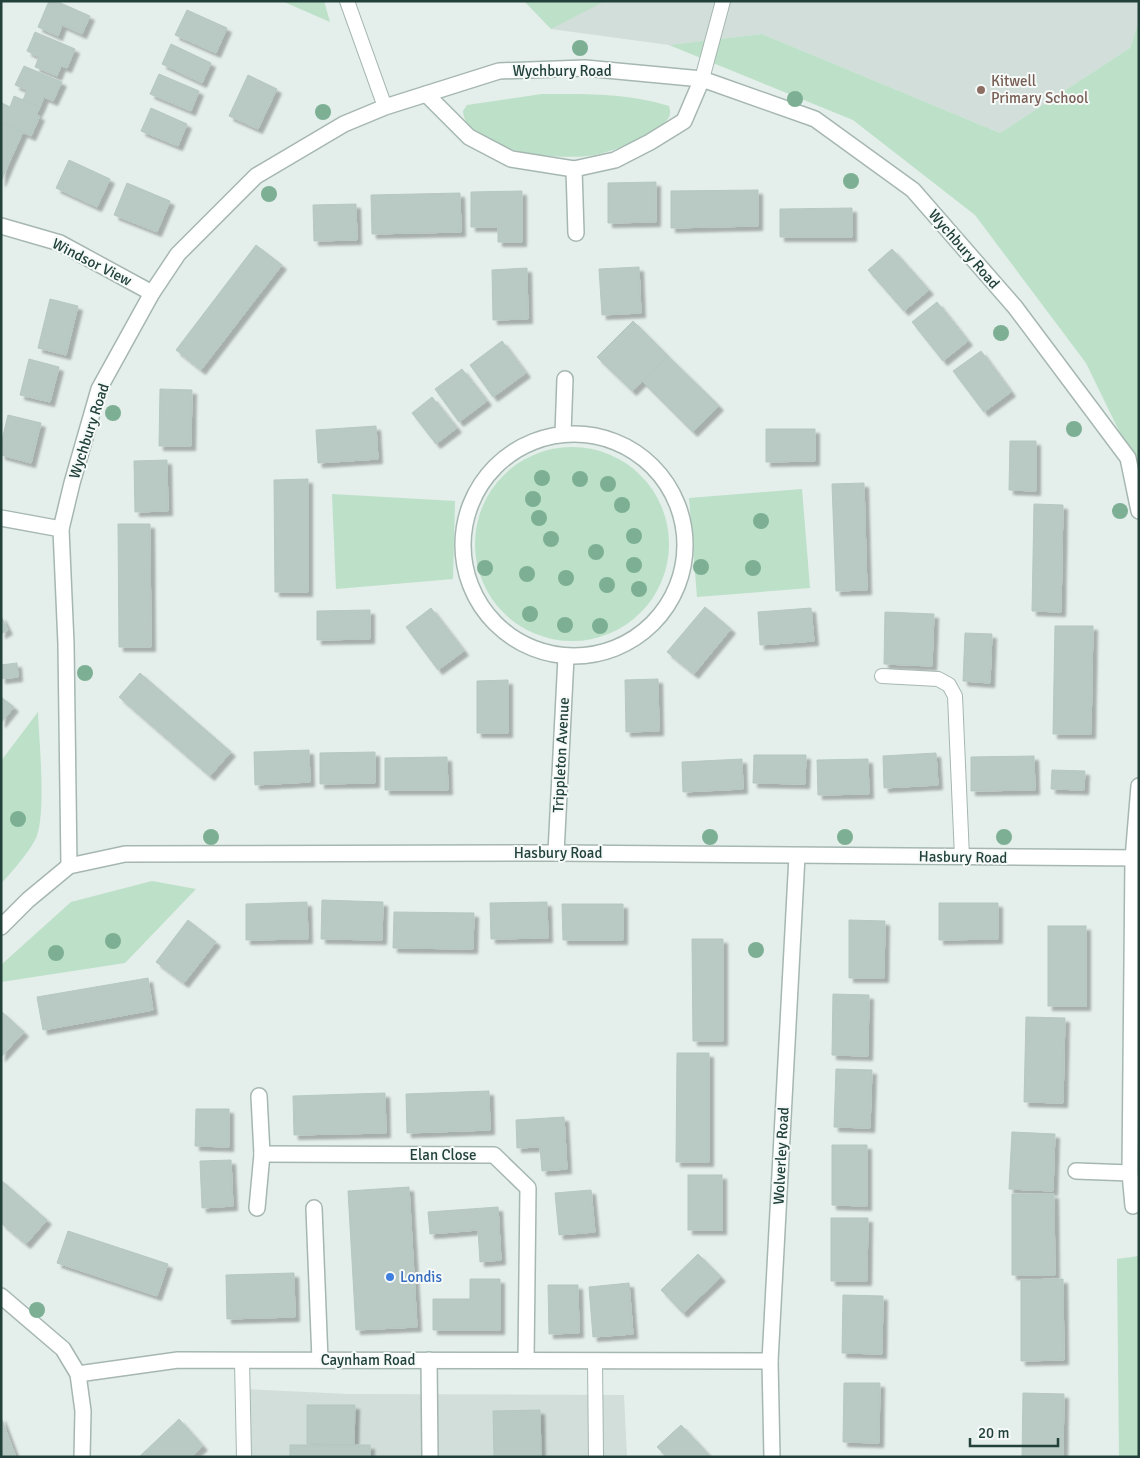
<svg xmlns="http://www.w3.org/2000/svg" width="1140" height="1458" font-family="Signika,sans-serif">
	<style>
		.built { fill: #d2ded9 }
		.green { fill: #bce0c8 }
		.building { fill: #b9c9c3; stroke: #b6c8c2; filter: url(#shadow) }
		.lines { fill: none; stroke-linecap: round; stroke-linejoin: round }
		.lane-casing { stroke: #a6b7b2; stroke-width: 16 }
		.street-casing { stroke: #a6b7b2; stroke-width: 18 }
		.lane { stroke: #fff; stroke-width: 14 }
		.street { stroke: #fff; stroke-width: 15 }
		.tree { fill: #7daf94 }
		.education-dot { fill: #8d6e63; stroke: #f5faf8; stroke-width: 2 }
		.shop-dot { fill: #3f7fe0; stroke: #f5faf8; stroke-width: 2 }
		.labels { text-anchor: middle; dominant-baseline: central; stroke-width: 4; stroke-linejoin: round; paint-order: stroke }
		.street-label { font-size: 15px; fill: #22413b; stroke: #f5faf8 }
		.education-label { font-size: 15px; fill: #785e54; stroke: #f5faf8; text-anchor: start }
		.shop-label { font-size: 15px; fill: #366cbe; stroke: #f5faf8; text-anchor: start }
	</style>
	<defs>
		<filter id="shadow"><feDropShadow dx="4.5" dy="4.5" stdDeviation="1" flood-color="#0004"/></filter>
	</defs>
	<rect width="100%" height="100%" fill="#e4eeea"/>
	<g class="built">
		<path d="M546,1H1139V21L1130,48L1000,133L762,34L669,45L551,29Z"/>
		<path d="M245,1389L348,1394L624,1395L627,1457H240Z"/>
	</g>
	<g class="green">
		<path d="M282,1H324L330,22Z"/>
		<path d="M524,1H607L601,3L551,29Z"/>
		<path d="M1139,21V472L1086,363L975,215L853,120L669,45L762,34L1000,133L1130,48Z"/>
		<path d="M542,94C584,94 629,93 669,106C670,110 671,113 669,117C659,135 614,151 595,155C563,161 466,153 463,111L467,105Z"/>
		<circle cx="572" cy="544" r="97"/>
		<path d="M802,489L810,588L697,597L689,498Z"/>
		<path d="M332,494L455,501L453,579L336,589Z"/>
		<path d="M38,712C39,741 47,818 35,840C26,856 13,870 1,884V761Z"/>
		<path d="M152,881L196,889L125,963L1,982V965L71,902Z"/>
		<path d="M1139,1256V1457H1119L1117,1259Z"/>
	</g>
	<g class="building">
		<path d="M49,1H56L90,16L82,34L62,25L58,36L38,27Z"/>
		<path d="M187,10L227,28L216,53L175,35Z"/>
		<path d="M35,32L75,49L67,68L61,66L57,76L35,67L39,57L27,51Z"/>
		<path d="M171,44L211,63L202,83L162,64Z"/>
		<path d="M24,66L62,82L53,101L44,97L40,107L23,100L27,90L15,85Z"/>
		<path d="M159,74L199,91L191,111L150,94Z"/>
		<path d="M248,75L277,89L258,129L229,116Z"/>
		<path d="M14,96L40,107L36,115L40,116L31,136L1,123L2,103L10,107Z"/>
		<path d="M151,108L187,124L178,146L141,131Z"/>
		<path d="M1,123L23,132L9,163L1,160Z"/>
		<path d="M1,160L9,163L1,182Z"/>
		<path d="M69,160L110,179L97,207L56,188Z"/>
		<path d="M656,182V222L608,223V183Z"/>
		<path d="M127,183L170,201L157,232L114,215Z"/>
		<path d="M758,190V226L671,228V191Z"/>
		<path d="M522,191V242H498V227H471V192Z"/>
		<path d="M460,193L461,232L372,234L371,195Z"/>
		<path d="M356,204L357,240L314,241L313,205Z"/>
		<path d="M852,208V237H780V209Z"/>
		<path d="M256,245L282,265L201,370L176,350Z"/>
		<path d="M892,249L929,290L904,311L868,270Z"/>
		<path d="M639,267L641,313L602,315L599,269Z"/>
		<path d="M527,268L528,319L493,320L492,270Z"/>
		<path d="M50,299L78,306L66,355L38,348Z"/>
		<path d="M937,302L968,341L943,361L912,322Z"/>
		<path d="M633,321L668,356L632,391L597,357Z"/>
		<path d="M502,341L526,373L493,397L470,365Z"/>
		<path d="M981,351L1011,392L984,412L953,371Z"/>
		<path d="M668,356L719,406L693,432L642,381Z"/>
		<path d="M29,359L59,367L50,402L20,395Z"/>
		<path d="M462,369L487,401L459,422L435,389Z"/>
		<path d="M160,389L192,390L191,446H159Z"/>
		<path d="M432,397L457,428L436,444L412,413Z"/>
		<path d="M8,415L41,423L31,463L1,455V444Z"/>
		<path d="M376,426L378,459L318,463L316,430Z"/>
		<path d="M766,429H815V461L766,462Z"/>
		<path d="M1010,441H1036V491L1009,490Z"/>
		<path d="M167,460L168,511L135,512L134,461Z"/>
		<path d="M308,479V592H275L274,480Z"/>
		<path d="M864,483L867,590L836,591L832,484Z"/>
		<path d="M1034,504L1063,505L1061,612L1032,611Z"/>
		<path d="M118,524H150L151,647H119Z"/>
		<path d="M705,607L731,629L694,674L667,652Z"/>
		<path d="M431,608L464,651L438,670L406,627Z"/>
		<path d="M811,608L814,641L760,645L758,612Z"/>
		<path d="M370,610V639L317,640V611Z"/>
		<path d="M885,612L934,614L932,666L884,664Z"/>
		<path d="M1,616L8,630L1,634Z"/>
		<path d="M1055,626H1093L1091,734H1053Z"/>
		<path d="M965,633L992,634L990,683L963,681Z"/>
		<path d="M17,663L18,677L1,679V665Z"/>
		<path d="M140,673L231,752L210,776L119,697Z"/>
		<path d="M658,679L659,731L626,732L625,680Z"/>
		<path d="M508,680V733H477V681Z"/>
		<path d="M1,697L14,707L1,723Z"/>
		<path d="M309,750L310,782L255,785L254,752Z"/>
		<path d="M375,752V783L320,784V753Z"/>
		<path d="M936,753L938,785L884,788L883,756Z"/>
		<path d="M754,755H806L805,784L753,783Z"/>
		<path d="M1034,756L1035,790L971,791V757Z"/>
		<path d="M447,757L448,790H385V758Z"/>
		<path d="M742,759L743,789L683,792L682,762Z"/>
		<path d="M868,759L869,794L818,795L817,760Z"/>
		<path d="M1052,770L1085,771L1084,790L1051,789Z"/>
		<path d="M322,900L383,902L382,940L321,939Z"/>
		<path d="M307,902L308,939L246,940V904Z"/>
		<path d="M547,902L548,938L491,939L490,903Z"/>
		<path d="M939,903H998V939L939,940Z"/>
		<path d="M562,904H623V940H563Z"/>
		<path d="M394,912L474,913L473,949L393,948Z"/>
		<path d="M188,920L216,942L184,983L156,962Z"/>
		<path d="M849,920L885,921L884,978H849Z"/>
		<rect x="1048" y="926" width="38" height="80"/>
		<path d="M692,939H723V1041H693Z"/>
		<path d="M148,978L153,1010L43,1030L37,997Z"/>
		<path d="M833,994L869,995L868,1056L832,1055Z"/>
		<path d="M1,1011L24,1032L1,1057Z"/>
		<path d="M1026,1017L1065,1018L1063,1103L1024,1102Z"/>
		<path d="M677,1053H709V1162H676Z"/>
		<path d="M836,1069L872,1070L870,1128L834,1127Z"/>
		<path d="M489,1091L490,1130L407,1133L406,1094Z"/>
		<path d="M385,1093L386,1133L294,1135L293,1096Z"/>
		<path d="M196,1109H229V1147L195,1146Z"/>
		<path d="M564,1117L567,1169L542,1171L540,1147L517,1148L516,1120Z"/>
		<path d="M1012,1132L1055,1134L1053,1191L1009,1189Z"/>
		<path d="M832,1145H867V1206L832,1205Z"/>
		<path d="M231,1160L233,1206L202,1208L200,1161Z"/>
		<rect x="688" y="1175" width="34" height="55"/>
		<path d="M1,1180L47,1220L26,1244L1,1223Z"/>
		<path d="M409,1187L417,1327L356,1330L348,1191Z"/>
		<path d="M591,1190L595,1232L559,1235L555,1193Z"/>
		<path d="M1012,1194H1054L1055,1275H1012Z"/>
		<path d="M498,1207L501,1260L480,1262L478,1230L430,1234L428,1212Z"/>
		<path d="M831,1218H868L867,1281H831Z"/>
		<path d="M68,1231L168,1264L157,1296L57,1263Z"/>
		<path d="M698,1254L721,1277L683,1313L661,1290Z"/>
		<path d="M294,1273L295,1317L227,1319L226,1275Z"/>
		<path d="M470,1279H500V1330H433V1299H470Z"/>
		<path d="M1063,1279L1064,1360L1021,1361V1280Z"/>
		<path d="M629,1283L633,1334L593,1337L589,1287Z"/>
		<path d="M548,1285H578L579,1333L549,1334Z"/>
		<path d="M843,1295L883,1296L882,1354L842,1353Z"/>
		<path d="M844,1383H880L879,1443L843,1442Z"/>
		<path d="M1023,1393L1064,1394L1063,1457H1022Z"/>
		<path d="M307,1405H355L354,1445L307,1444Z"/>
		<path d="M540,1410L541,1456L494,1457L493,1411Z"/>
		<path d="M1,1417L16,1457H1Z"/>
		<path d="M179,1419L203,1446L191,1457H139Z"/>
		<path d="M681,1425L711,1457H667L657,1447Z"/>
		<rect x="290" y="1445" width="80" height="12"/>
	</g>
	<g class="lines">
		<g class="lane-casing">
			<g id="lane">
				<path d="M347,1L385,107"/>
				<path d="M702,79L723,1"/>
				<path d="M882,676L938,679L949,685L955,696L962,857"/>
				<path d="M242,1360L244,1457"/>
				<path d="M595,1361L596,1457"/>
			</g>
		</g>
		<g class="street-casing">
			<g id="street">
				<path d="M426,94L469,137L511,159L574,169L615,160L650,142L684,121L702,79"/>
				<path d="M574,169L576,233"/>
				<path d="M1,226L60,243L152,293"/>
				<path d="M563,434L565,379"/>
				<circle cx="574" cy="545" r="111"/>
				<path d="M1,518L61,529"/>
				<path d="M556,853L566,657"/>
				<path d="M69,866L66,644L61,529L72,483L99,389L152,293L178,254L256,176L344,124L385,107L499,71L585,68L702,79L815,119L913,190L1015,307L1128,458L1139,511"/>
				<path d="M1,927L28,900L69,866L125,854L556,853L1139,858"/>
				<path d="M262,1154L494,1155L528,1188L526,1360"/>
				<path d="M1076,1171L1130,1173"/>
				<path d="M1133,1206L1130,1173L1133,859L1139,786"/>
				<path d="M257,1208L262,1154L259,1096"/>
				<path d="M314,1208L320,1360"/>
				<path d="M1,1296L63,1349L78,1374L83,1411L82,1457"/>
				<path d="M429,1360L430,1457"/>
				<path d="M78,1374L178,1360L770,1361"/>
				<path d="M772,1457L770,1361L797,856"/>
			</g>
		</g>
		<use href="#lane" class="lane"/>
		<use href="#street" class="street"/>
	</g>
	<g class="tree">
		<circle cx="580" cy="48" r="8"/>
		<circle cx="795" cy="99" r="8"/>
		<circle cx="323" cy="112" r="8"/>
		<circle cx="851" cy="181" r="8"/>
		<circle cx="269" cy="194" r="8"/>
		<circle cx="1001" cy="333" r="8"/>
		<circle cx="113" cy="413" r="8"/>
		<circle cx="1074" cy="429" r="8"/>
		<circle cx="542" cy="478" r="8"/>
		<circle cx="580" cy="479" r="8"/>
		<circle cx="608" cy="484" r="8"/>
		<circle cx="533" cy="499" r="8"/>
		<circle cx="622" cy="505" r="8"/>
		<circle cx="1120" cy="511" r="8"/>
		<circle cx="539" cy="518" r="8"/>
		<circle cx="761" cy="521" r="8"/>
		<circle cx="634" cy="536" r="8"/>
		<circle cx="551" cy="539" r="8"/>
		<circle cx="596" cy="552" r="8"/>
		<circle cx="634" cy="565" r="8"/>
		<circle cx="701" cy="567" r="8"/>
		<circle cx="485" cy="568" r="8"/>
		<circle cx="753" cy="568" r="8"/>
		<circle cx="527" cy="574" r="8"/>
		<circle cx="566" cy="578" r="8"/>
		<circle cx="607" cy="585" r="8"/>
		<circle cx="639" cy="589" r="8"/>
		<circle cx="530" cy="614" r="8"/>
		<circle cx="565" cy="625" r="8"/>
		<circle cx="600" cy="626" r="8"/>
		<circle cx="85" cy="673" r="8"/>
		<circle cx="18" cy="819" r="8"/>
		<circle cx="211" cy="837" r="8"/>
		<circle cx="710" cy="837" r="8"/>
		<circle cx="845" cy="837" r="8"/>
		<circle cx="1004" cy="837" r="8"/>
		<circle cx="113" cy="941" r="8"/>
		<circle cx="756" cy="950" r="8"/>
		<circle cx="56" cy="953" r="8"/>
		<circle cx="37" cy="1310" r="8"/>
	</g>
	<circle class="education-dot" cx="981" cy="90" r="5"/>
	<circle class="shop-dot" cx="390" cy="1277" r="5"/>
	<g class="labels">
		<g class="street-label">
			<text x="562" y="71">Wychbury Road</text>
			<text transform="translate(964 249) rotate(49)">Wychbury Road</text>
			<text transform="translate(92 262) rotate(27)">Windsor View</text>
			<text transform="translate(89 431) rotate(-72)">Wychbury Road</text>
			<text transform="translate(561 755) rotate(-87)">Trippleton Avenue</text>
			<text x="558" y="853">Hasbury Road</text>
			<text transform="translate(963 857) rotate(1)">Hasbury Road</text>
			<text x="443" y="1155">Elan Close</text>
			<text transform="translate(781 1156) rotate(-87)">Wolverley Road</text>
			<text x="368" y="1360">Caynham Road</text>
		</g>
		<g class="education-label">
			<text x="991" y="81">Kitwell<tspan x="991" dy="17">Primary School</tspan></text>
		</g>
		<g class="shop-label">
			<text x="400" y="1277">Londis</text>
		</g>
	</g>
	<rect width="1140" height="1458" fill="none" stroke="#22413b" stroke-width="5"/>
	<path d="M970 1438v8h88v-8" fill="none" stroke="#22413b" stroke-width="2.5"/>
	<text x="978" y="1438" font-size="15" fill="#22413b" stroke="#f5faf8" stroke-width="4" paint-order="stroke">20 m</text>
</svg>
